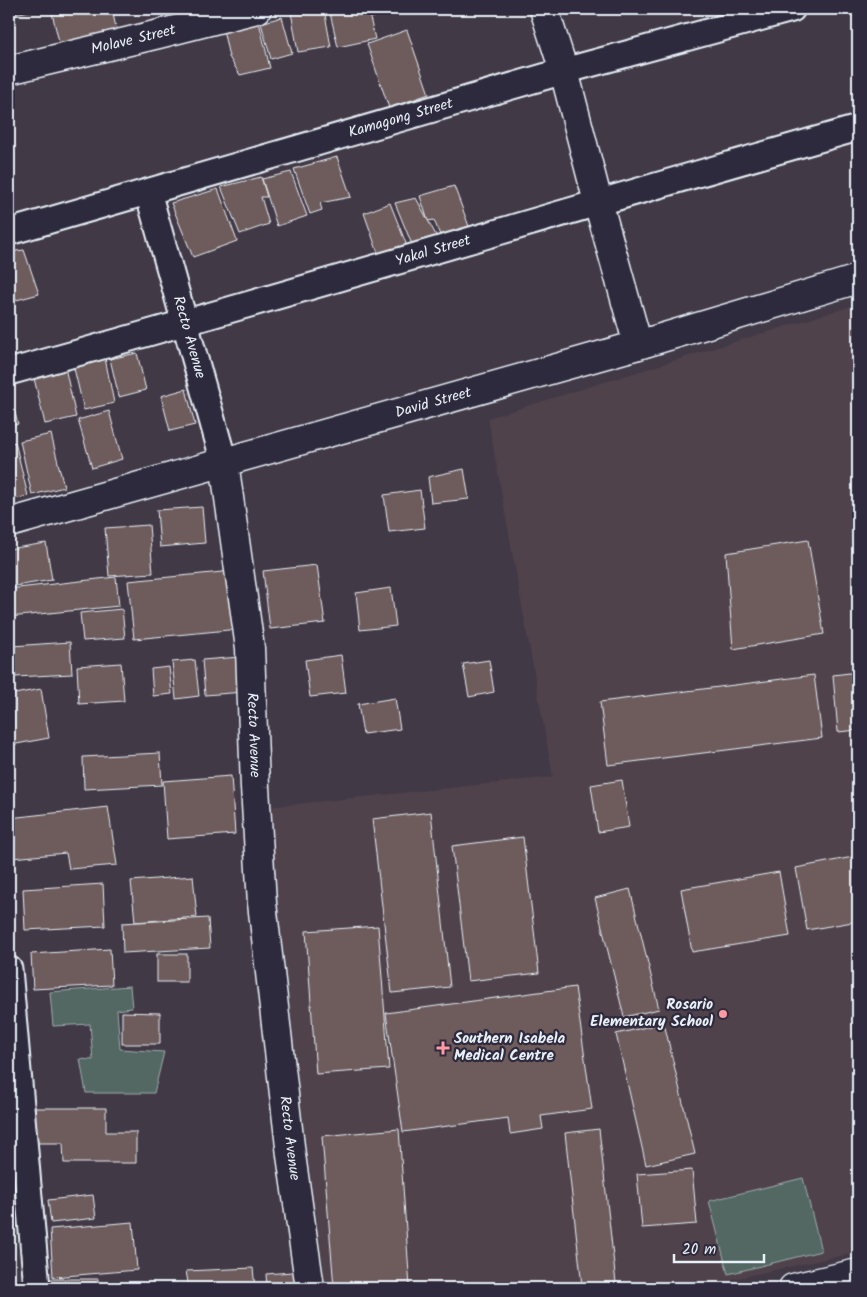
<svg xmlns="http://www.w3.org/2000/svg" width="867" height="1297" font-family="Kalam,sans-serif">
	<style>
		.built { fill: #4f434c }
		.green { fill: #536863; stroke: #9eacae }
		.building { fill: #6e5b5b; stroke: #e8f1f8 }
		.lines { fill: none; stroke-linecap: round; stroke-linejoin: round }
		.street-casing { stroke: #e8f1f8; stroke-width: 29 }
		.secondary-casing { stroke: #e8f1f8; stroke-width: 31 }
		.street { stroke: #2f2a3d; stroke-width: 25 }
		.secondary { stroke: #2f2a3d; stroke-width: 28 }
		.poi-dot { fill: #ff9aa2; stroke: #2f2a3d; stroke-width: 2 }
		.labels { text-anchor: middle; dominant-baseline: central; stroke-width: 4.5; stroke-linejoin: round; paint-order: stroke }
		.street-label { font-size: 15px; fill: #e8f1f8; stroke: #2f2a3d }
		.poi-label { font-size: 15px; font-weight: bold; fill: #e8f1f8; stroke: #2f2a3d; text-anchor: end }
	</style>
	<rect width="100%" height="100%" fill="#423946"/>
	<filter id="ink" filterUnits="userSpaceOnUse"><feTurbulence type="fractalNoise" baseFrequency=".02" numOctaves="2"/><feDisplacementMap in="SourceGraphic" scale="10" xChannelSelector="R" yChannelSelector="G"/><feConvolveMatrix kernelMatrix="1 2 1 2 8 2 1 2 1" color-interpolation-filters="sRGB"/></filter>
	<g filter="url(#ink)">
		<path class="built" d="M858,304V1252L692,1288H316L267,807L553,777L488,418Z"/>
		<g class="green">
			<path d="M130,986L132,1008L117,1010L120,1049L164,1052L154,1093H86L80,1059L93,1060L90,1024L53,1026L50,992Z"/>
			<path d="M803,1178L821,1251L728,1274L709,1201Z"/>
		</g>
		<g class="building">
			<path d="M9,9H40L9,15Z"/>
			<path d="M51,9H112L118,37L61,50Z"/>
			<path d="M308,9H324L331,47L298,52L291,12Z"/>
			<path d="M329,9H386L387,14L370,18L375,39L338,47Z"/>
			<path d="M282,17L292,53L271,59L261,23Z"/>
			<path d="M258,18L270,68L240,75L229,57L222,25Z"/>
			<path d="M407,30L429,94L389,108L367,44Z"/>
			<path d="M337,157L351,197L320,203L322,210L310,214L294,169Z"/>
			<path d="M291,172L307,216L277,226L262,179Z"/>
			<path d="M261,177L267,197H261L269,224L240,234L221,187Z"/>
			<path d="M454,186L470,229L442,240L434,220L428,221L420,196Z"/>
			<path d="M218,189L237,241L193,257L171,203Z"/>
			<path d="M416,198L438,239L413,247L395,203Z"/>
			<path d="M390,203L407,246L379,256L364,213Z"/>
			<path d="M24,250L39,294L9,302V252Z"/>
			<path d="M104,353L114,403L84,410L72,360Z"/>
			<path d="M137,353L146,390L119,397L110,359Z"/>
			<path d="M64,363L76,417L45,424L32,370Z"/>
			<path d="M186,389L195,425L170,431L161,396Z"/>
			<path d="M9,391L18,424L9,426Z"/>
			<path d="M109,411L122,459L92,468L78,420Z"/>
			<path d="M51,434L64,487L32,495L20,441Z"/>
			<path d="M15,442L28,496L9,500V444Z"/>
			<path d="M464,469L469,499L431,503L428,477Z"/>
			<path d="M420,490L425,528L389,532L384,495Z"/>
			<path d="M202,507L205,543L160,547L157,510Z"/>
			<path d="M149,525L153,573L109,576L105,528Z"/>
			<path d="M808,540L824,634L733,649L726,553Z"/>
			<path d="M46,543L52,580L9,587V549Z"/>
			<path d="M317,565L325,623L270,629L263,571Z"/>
			<path d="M233,571L239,629L134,639L128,581Z"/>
			<path d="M116,577L119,606L9,617V589Z"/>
			<path d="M391,588L396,626L360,630L356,593Z"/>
			<path d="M122,609L125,638L83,641L80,613Z"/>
			<path d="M70,642L72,674L15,677L12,646Z"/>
			<path d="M341,655L346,693L310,697L305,660Z"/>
			<path d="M240,657L244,692L205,695L202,660Z"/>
			<path d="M195,660L199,696L176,699L172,662Z"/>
			<path d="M489,660L494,692L469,697L463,664Z"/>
			<path d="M121,663L124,701L79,704L77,666Z"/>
			<path d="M169,667L172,694L153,696L151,669Z"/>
			<path d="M858,672V730L838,732L833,675Z"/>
			<path d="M814,675L822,738L608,765L600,702Z"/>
			<path d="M41,689L49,738L11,745L9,729V695Z"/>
			<path d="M395,698L400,729L363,734L358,704Z"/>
			<path d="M160,753L162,785L84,789L83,757Z"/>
			<path d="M231,776L235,834L167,839L163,781Z"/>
			<path d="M622,780L629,827L598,832L591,785Z"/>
			<path d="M108,807L117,865L69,869L66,853L12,858L9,838V818Z"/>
			<path d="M431,812L450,987L392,993L372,819Z"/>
			<path d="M523,837L539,973L468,981L452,846Z"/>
			<path d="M858,856V921L807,930L796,868Z"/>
			<path d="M779,872L790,936L692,952L681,889Z"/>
			<path d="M193,876L197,917L135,922L131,881Z"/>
			<path d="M103,884L105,926L25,930L23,889Z"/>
			<path d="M630,889L659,1009L624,1017L595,898Z"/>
			<path d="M208,918L210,948L123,953L122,923Z"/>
			<path d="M378,926L389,1069L316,1074L306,931Z"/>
			<path d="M110,949L112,985L33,989L31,954Z"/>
			<rect x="157" y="954" width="30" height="28"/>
			<path d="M575,987L592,1109L541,1116L543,1129L510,1134L508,1118L403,1132L386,1013Z"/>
			<path d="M122,1012L160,1013V1044H122Z"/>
			<path d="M664,1023L695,1154L646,1165L616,1034Z"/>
			<path d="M35,1108H106V1132H136V1163H64L63,1143H36Z"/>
			<path d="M399,1129L410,1288H334L322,1136Z"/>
			<path d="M599,1129L616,1283L582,1286L565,1133Z"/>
			<path d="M692,1170L697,1224L642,1228L637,1174Z"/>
			<path d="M93,1195L96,1218L51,1223L48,1200Z"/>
			<path d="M133,1222L137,1270L53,1277L50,1229Z"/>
			<path d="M253,1268L255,1288H189L186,1271Z"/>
			<path d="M305,1271L306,1288H267L266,1274Z"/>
			<rect x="50" y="1279" width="48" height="9"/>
		</g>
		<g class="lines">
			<g class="street-casing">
				<g id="street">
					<path id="s1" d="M148,192L224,462"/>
					<path id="s2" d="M9,232L564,71L792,9"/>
					<path id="s3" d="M9,372C293,294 575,208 858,128"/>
					<path d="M9,969L37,1288"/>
				</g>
			</g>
			<g class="secondary-casing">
				<g id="secondary">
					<path d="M544,9L564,71L598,202L638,345"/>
					<path id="s4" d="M9,70L159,34L257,9"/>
					<path id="s5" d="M224,462L250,648L255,787L262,903L291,1155L310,1288"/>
					<path id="s6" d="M9,523L638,345L858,279"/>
					<path d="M793,1288L858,1273"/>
				</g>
			</g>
			<use href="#street" class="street"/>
			<use href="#secondary" class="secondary"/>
		</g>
	</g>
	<g class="poi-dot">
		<circle cx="723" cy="1014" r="5"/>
		<path d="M440.5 1040.5h5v5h5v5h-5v5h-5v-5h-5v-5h5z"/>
	</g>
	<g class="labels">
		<g class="street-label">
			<text stroke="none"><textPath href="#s4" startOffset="128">Molave Street</textPath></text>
			<text stroke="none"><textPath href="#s2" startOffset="408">Kamagong Street</textPath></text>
			<text stroke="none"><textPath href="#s3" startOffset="441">Yakal Street</textPath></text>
			<text stroke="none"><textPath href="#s1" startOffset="151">Recto Avenue</textPath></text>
			<text stroke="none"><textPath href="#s6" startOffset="441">David Street</textPath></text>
			<text stroke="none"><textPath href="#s5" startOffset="275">Recto Avenue</textPath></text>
			<text stroke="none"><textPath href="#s5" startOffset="680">Recto Avenue</textPath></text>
		</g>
		<g class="poi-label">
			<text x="713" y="1005">Rosario<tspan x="713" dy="17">Elementary School</tspan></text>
			<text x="454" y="1039" text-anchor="start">Southern Isabela<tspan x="454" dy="17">Medical Centre</tspan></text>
		</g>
	</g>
	<rect width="867" height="1297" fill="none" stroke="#2f2a3d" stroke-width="30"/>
	<rect x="15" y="15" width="837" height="1267" fill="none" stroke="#e8f1f8" stroke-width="2" filter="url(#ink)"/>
	<path d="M674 1254v8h90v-8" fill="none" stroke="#e8f1f8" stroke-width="2.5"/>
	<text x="682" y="1254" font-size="15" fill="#e8f1f8" stroke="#2f2a3d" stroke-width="4" paint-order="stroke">20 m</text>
</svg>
